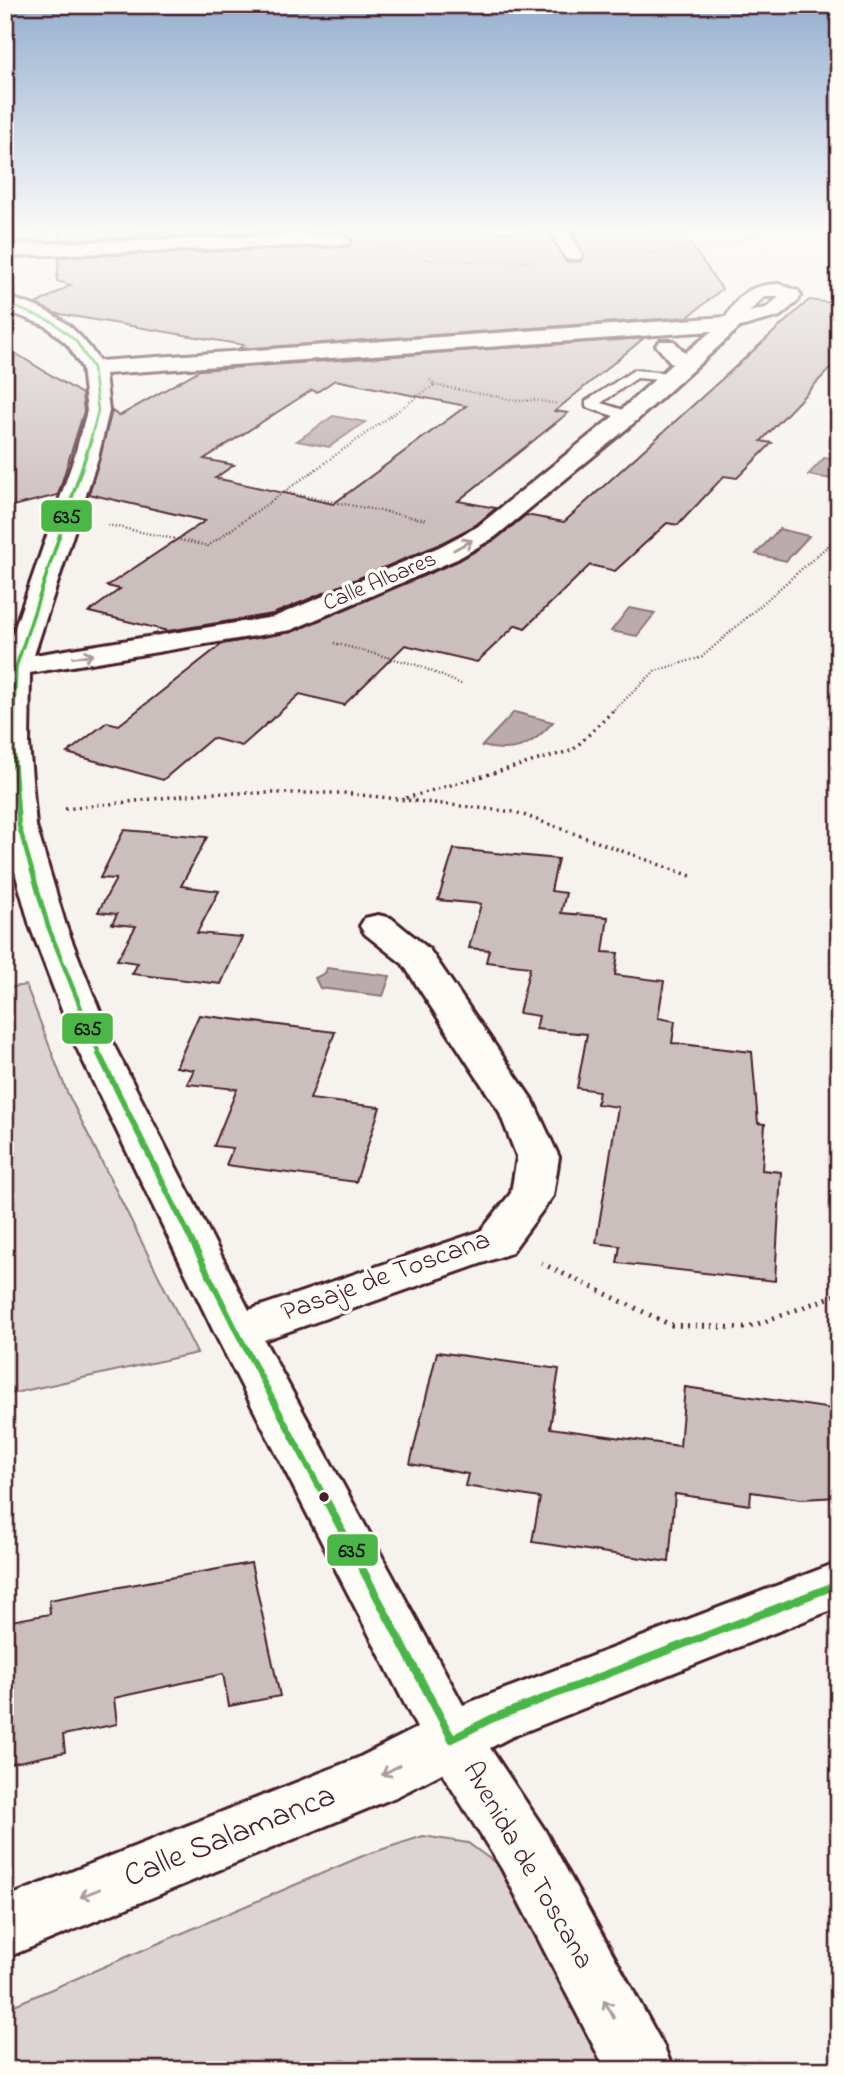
<svg xmlns="http://www.w3.org/2000/svg" width="844" height="2075" font-family="'Indie Flower',sans-serif">
	<style>
		.green { fill: #dcd4d2; stroke: #937a7e; stroke-width: 2 }
		.water { fill: #bbabac; stroke: #8e7378; stroke-width: 2 }
		.building { fill: #cbbfbe; stroke: #4a1f2b; stroke-width: 2; fill-rule: evenodd }
		.lines { fill: none; stroke-linecap: round; stroke-linejoin: round }
		.lane-casing { stroke: #4a1f2b; stroke-width: 5 }
		.street-casing { stroke: #4a1f2b; stroke-width: 6 }
		.path-far2 { stroke: #4a1f2b; stroke-width: 2.5; stroke-dasharray: 1 2.5; stroke-linecap: butt }
		.path-far1 { stroke: #4a1f2b; stroke-width: 3.5; stroke-dasharray: 2 4.5; stroke-linecap: butt }
		.path { stroke: #4a1f2b; stroke-width: 5; stroke-dasharray: 2 6; stroke-linecap: butt }
		.lane { fill: #fdfcf7; fill-rule: evenodd }
		.street { fill: #fdfcf7; fill-rule: evenodd }
		.bus-1-far4-casing { stroke: #fdfcf7; stroke-width: 5 }
		.bus-1-far3-casing { stroke: #fdfcf7; stroke-width: 7 }
		.bus-1-far2-casing { stroke: #fdfcf7; stroke-width: 9 }
		.bus-1-far1-casing { stroke: #fdfcf7; stroke-width: 11 }
		.bus-1-casing { stroke: #fdfcf7; stroke-width: 13 }
		.bus-1-far4 { stroke: #4ab747; stroke-width: 2.5 }
		.bus-1-far3 { stroke: #4ab747; stroke-width: 3.5 }
		.bus-1-far2 { stroke: #4ab747; stroke-width: 4.5 }
		.bus-1-far1 { stroke: #4ab747; stroke-width: 6 }
		.bus-1 { stroke: #4ab747; stroke-width: 8 }
		.oneway { stroke: #ac999b }
		.bus-dot { fill: #4a1f2b; stroke: #fdfcf7; stroke-width: 2.5 }
		.labels { text-anchor: middle; dominant-baseline: central; stroke-width: 7; stroke-linejoin: round; paint-order: stroke }
		.far-street-label { font-size: 23px; fill: #4a1f2b; stroke: #fdfcf7 }
		.street-label { font-size: 28px; fill: #4a1f2b; stroke: #fdfcf7 }
		.near-street-label { font-size: 33px; fill: #4a1f2b; stroke: #fdfcf7 }
		.line-badge { stroke: #fdfcf7; stroke-width: 2.5 }
		.pale-badge-label { font-size: 19px; text-anchor: middle; font-weight: bold; fill: #111 }
	</style>
	<rect width="100%" height="100%" fill="#f6f3ef"/>
	<filter id="ink" filterUnits="userSpaceOnUse"><feTurbulence type="fractalNoise" baseFrequency=".0143" numOctaves="2"/><feDisplacementMap in="SourceGraphic" scale="14" xChannelSelector="R" yChannelSelector="G"/><feConvolveMatrix kernelMatrix="1 2 1 2 8 2 1 2 1" color-interpolation-filters="sRGB"/></filter>
	<g filter="url(#ink)">
		<g class="green">
			<path d="M5,232H47L45,243L5,245Z"/>
			<path d="M26,985L67,1092L197,1353L5,1395V988Z"/>
			<path d="M423,1836L468,1843L513,1876L612,2070H5V2009L365,1855Z"/>
		</g>
		<g class="water">
			<path d="M333,416L365,422L329,447L297,441Z"/>
			<path d="M824,458L839,460V472L832,479L808,475Z"/>
			<path d="M779,529L809,536L786,561L756,554Z"/>
			<path d="M629,608L655,613L637,636L611,631Z"/>
			<path d="M514,712L553,722C532,746 515,754 482,746Z"/>
			<path d="M327,968L390,976L383,996L320,988L315,978L325,973Z"/>
		</g>
		<g class="building">
			<path d="M60,232H309L60,240Z"/>
			<path d="M344,232H549L566,262H580L584,256L572,232H682L722,289L688,317L238,349L244,345L54,313L36,304L71,285L57,281L59,257L349,247L354,239Z"/>
			<path d="M809,300L839,304V359L761,441L772,443L737,478L724,476L678,525L667,523L615,571L590,565L525,628L516,625L477,662L405,645L344,705L300,694L242,746L212,738L163,780L67,753L107,722L119,725L222,644L292,632L458,561L496,539L526,515L564,522Z"/>
			<path d="M644,338L555,411L568,413L458,501L496,508L476,525L438,545L273,614L168,631L89,612L120,589L107,586L205,521L89,494L112,411L119,416L200,370ZM335,380L466,406L333,504L215,478L234,465L204,459L312,390L317,392Z"/>
			<path d="M5,347L82,394L84,411L58,495L5,508Z"/>
			<path d="M124,830L207,837L181,886L219,891L197,933L242,937L221,984L132,974L138,963L117,960L136,926L112,924L117,914L98,912L116,879L100,878Z"/>
			<path d="M454,849L558,859L551,891L566,893L561,913L608,917L603,952L618,953L615,975L664,981L658,1018L675,1021L672,1043L752,1052L758,1123L765,1124L762,1170L781,1172L775,1281L617,1263L620,1246L596,1243L618,1107L597,1104L599,1091L577,1088L587,1034L536,1029L539,1016L519,1013L530,967L486,962L489,950L469,948L481,904L438,900Z"/>
			<path d="M199,1015L335,1032L310,1099L380,1107L356,1182L226,1165L233,1148L214,1146L237,1089L187,1084L194,1070L176,1067Z"/>
			<path d="M437,1352L559,1369L550,1428L680,1446L685,1387L839,1410V1497L801,1499L751,1492L750,1505L675,1494L669,1562L532,1542L540,1498L465,1486L468,1474L410,1464Z"/>
			<path d="M251,1563L280,1696L229,1706L223,1674L114,1698L117,1724L63,1735L65,1752L9,1764L5,1710V1622L50,1614L49,1600Z"/>
		</g>
		<g class="lines">
			<g class="lane-casing">
				<path id="lane" d="M634,370L671,373L677,377L671,381L637,378L601,403L633,413V419H623L586,407V401Z"/>
			</g>
			<g class="street-casing">
				<g id="street">
					<path d="M551,232H569L582,255L580,259H566Z"/>
					<path d="M342,234L351,240L349,244L19,256L5,259V247L19,244Z"/>
					<path d="M779,284L798,291L801,295L797,302L780,316L740,327L636,421L495,537L457,559L291,630L30,673L29,744L36,826L66,926L112,1042L249,1310L481,1231L511,1193L517,1157L499,1111L403,964L365,934L360,926L365,918L378,915L391,918L429,949L533,1101L559,1157L553,1196L511,1253L264,1340L463,1705L839,1562V1607L511,1737L490,1748L544,1829L664,2047L673,2070H606L502,1869L442,1773L398,1796L5,1958V1898L358,1758L417,1728L214,1332L74,1042L30,926L5,836V656L74,458L87,411L82,368L68,345L46,326L5,310V297C49,308 75,323 99,361L726,317C740,292 751,285 779,284ZM764,297H779L766,308L749,312ZM712,331L685,353L674,341H660L656,345L672,364L620,411L477,527L439,547L274,617L34,655L98,458L109,411L105,374Z"/>
				</g>
			</g>
			<g class="path-far2">
				<path d="M377,245L435,261H534"/>
				<path d="M607,249L661,253L721,245L762,234L760,232"/>
				<path d="M434,385L520,401L535,400L558,404"/>
				<path d="M283,492L427,520"/>
				<path d="M108,525L208,546L434,385L430,380"/>
				<path d="M334,643L417,665L463,685"/>
				<path d="M614,710L655,671L702,657L839,536"/>
			</g>
			<g class="path-far1">
				<path d="M406,798L573,750L616,708"/>
				<path d="M65,809L206,793H343L515,812L691,876"/>
			</g>
			<path class="path" d="M541,1263L671,1325L747,1328L839,1294"/>
			<use href="#lane" class="lane"/>
			<use href="#street" class="street"/>
			<g class="bus-1-far4-casing">
				<path id="bus-1-far4" d="M5,303L53,322L76,341L93,368L98,411L90,442"/>
			</g>
			<g class="bus-1-far3-casing">
				<path id="bus-1-far3" d="M14,710L16,667L91,440"/>
			</g>
			<g class="bus-1-far2-casing">
				<path id="bus-1-far2" d="M14,708L13,744L19,826L48,926L100,1056"/>
			</g>
			<g class="bus-1-far1-casing">
				<path id="bus-1-far1" d="M99,1054L237,1332L327,1502"/>
			</g>
			<g class="bus-1-casing">
				<g id="bus-1">
					<path d="M326,1500L452,1739"/>
					<path d="M452,1739L491,1719L839,1584"/>
				</g>
			</g>
			<use href="#bus-1-far4" class="bus-1-far4"/>
			<use href="#bus-1-far3" class="bus-1-far3"/>
			<use href="#bus-1-far2" class="bus-1-far2"/>
			<use href="#bus-1-far1" class="bus-1-far1"/>
			<use href="#bus-1" class="bus-1"/>
		</g>
		<defs><path id="oneway-shaft" d="M-6 0H5M1.5-3L5.5 0L1.5 3" fill="none" stroke-width="1.6" stroke-linecap="round" stroke-linejoin="round" transform="scale(1.75)"/></defs>
		<g class="oneway">
			<use href="#oneway-shaft" transform="translate(463 545) rotate(-29)"/>
			<use href="#oneway-shaft" transform="translate(83 656) rotate(-9)"/>
			<use href="#oneway-shaft" transform="translate(391 1770) rotate(152)"/>
			<use href="#oneway-shaft" transform="translate(90 1893) rotate(158)"/>
			<use href="#oneway-shaft" transform="translate(609 2009) rotate(-118)"/>
		</g>
	</g>
	<linearGradient id="sky" x2="0" y2="1"><stop stop-color="#96b0d0"/><stop offset="0.44" stop-color="#fbfaf8"/><stop offset="1" stop-color="#fbfaf8" stop-opacity="0"/></linearGradient>
	<rect width="844" height="523" fill="url(#sky)"/>
	<circle class="bus-dot" cx="324" cy="1497" r="6"/>
	<g class="labels">
		<g class="far-street-label">
			<text transform="translate(380 582) rotate(-23)">Calle Albares</text>
		</g>
		<g class="street-label">
			<text transform="translate(386 1277) rotate(-20)">Pasaje de Toscana</text>
			<text transform="translate(527 1866) rotate(60)">Avenida de Toscana</text>
		</g>
		<g class="near-street-label">
			<text transform="translate(230 1837) rotate(-22)">Calle Salamanca</text>
		</g>
	</g>
	<g class="line-badge">
		<rect x="40" y="499" width="53" height="34" rx="7" fill="#4ab747"/>
		<rect x="61" y="1012" width="53" height="33" rx="7" fill="#4ab747"/>
		<rect x="326" y="1533" width="53" height="34" rx="7" fill="#4ab747"/>
	</g>
	<g class="pale-badge-label">
		<text x="67" y="523">635</text>
		<text x="88" y="1035">635</text>
		<text x="352" y="1557">635</text>
	</g>
	<rect width="844" height="2075" fill="none" stroke="#fdfcf7" stroke-width="28"/>
	<rect x="14" y="14" width="816" height="2047" fill="none" stroke="#4a1f2b" stroke-width="2.5" filter="url(#ink)"/>
</svg>
